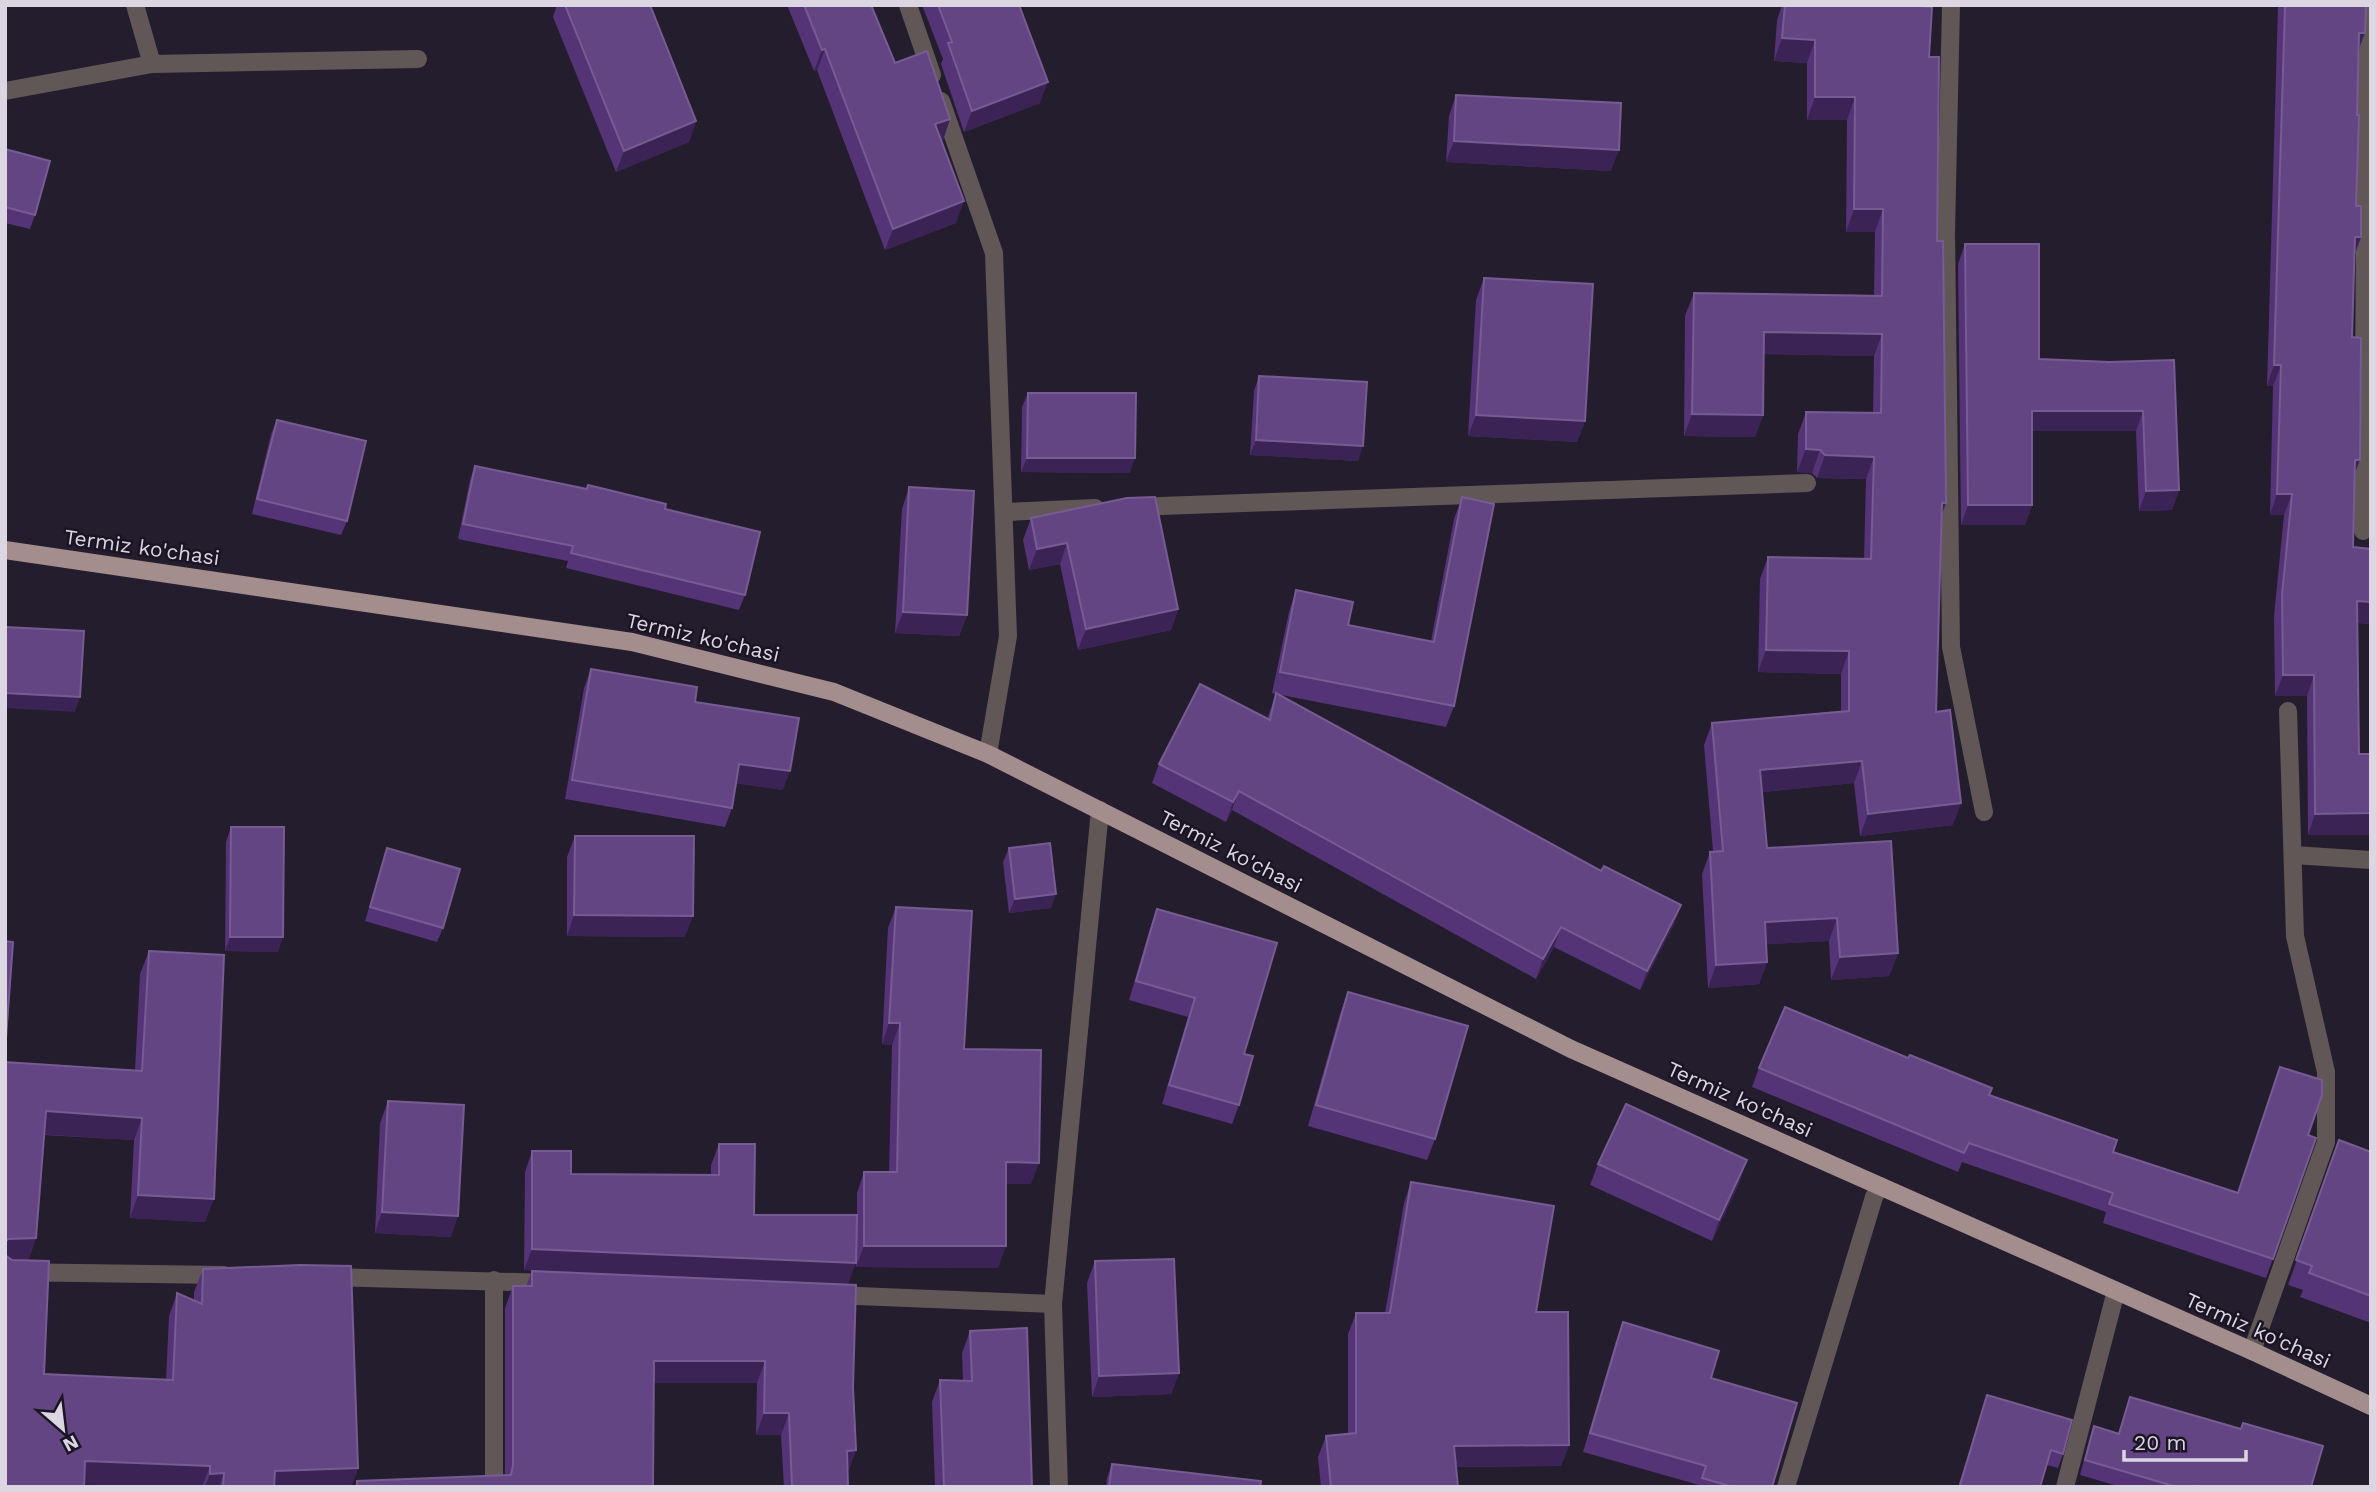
<svg xmlns="http://www.w3.org/2000/svg" width="2376" height="1492" font-family="'Work Sans',sans-serif">
	<style>
		.lines { fill: none; stroke-linecap: round; stroke-linejoin: round }
		.minor { stroke: #625757; stroke-width: 18 }
		.major { stroke: #a48d8d; stroke-width: 18 }
		.wall { fill: #543377 }
		.shaded-wall { fill: #3b2355 }
		.building { fill: #634583; stroke: #765c92; stroke-width: 2 }
		.labels { text-anchor: middle; dominant-baseline: central; stroke-width: 5; stroke-linejoin: round; paint-order: stroke }
		.street-label { font-size: 21px; fill: #dbd6e2; stroke: #1b1424 }
	</style>
	<rect width="100%" height="100%" fill="#241d2e"/>
	<g class="lines">
		<g class="minor">
			<path d="M135,5L152,64L418,59"/>
			<path d="M908,5L932,75"/>
			<path d="M1951,5L1946,231L1951,647L1984,812"/>
			<path d="M5,91L152,64"/>
			<path d="M941,101L994,253L1008,636L988,754"/>
			<path d="M1133,507L1807,483"/>
			<path d="M1004,512L1095,508"/>
			<path d="M2363,531L2366,91L2371,6"/>
			<path d="M2293,855L2371,860"/>
			<path d="M5,1272L224,1275"/>
			<path d="M329,1277L550,1283"/>
			<path d="M494,1280V1487"/>
			<path d="M833,1295L1053,1304"/>
			<path d="M2252,1351L2326,1142V1072L2295,936L2288,711"/>
			<path d="M1059,1487L1053,1304L1100,810"/>
			<path d="M1786,1487L1874,1197L1880,1186"/>
			<path d="M2065,1487L2116,1291"/>
		</g>
		<path class="major" d="M5,550L632,642L834,692L988,754L1571,1049L2252,1351L2371,1406"/>
	</g>
	<g class="wall">
		<path d="M557,5H650L696,121L689,142L616,172L553,17Z"/>
		<path d="M787,5H871L895,63L950,119L943,140L941,141L956,223L885,250L817,70L814,71Z"/>
		<path d="M922,5H1019L1040,103L964,132L941,64L943,59Z"/>
		<path d="M1782,5H1908L1929,57L1946,503L1941,516L1936,712L1953,825L1860,836L1854,783L1762,792L1767,848L1898,953L1889,976L1831,980L1829,941L1766,944L1767,962L1759,984L1708,988L1702,874L1710,852L1713,851L1704,745L1712,723L1841,711V674L1758,672L1760,579L1768,557L1864,559L1866,479L1817,478L1812,473L1797,472L1798,434L1806,412L1873,413L1874,356L1764,354L1763,415L1755,437L1684,436L1685,316L1694,293L1874,295L1875,232H1846L1847,120H1807V63L1774,61L1777,20Z"/>
		<path d="M2278,5H2366L2359,48L2357,115L2356,206L2361,237L2354,257L2352,337L2355,473L2353,547L2371,549V624L2358,623L2359,754H2371V835H2308L2307,696H2275L2274,616L2284,515H2270L2273,386H2267Z"/>
		<path d="M1456,95L1611,171L1446,162L1449,116Z"/>
		<path d="M5,149L35,215L30,229L5,223Z"/>
		<path d="M1965,244L2039,359L2109,362L2174,360L2179,490L2172,510L2139,511L2136,431H2032V505L2025,525H1961L1958,264Z"/>
		<path d="M1484,278L1585,421L1577,442L1468,436L1476,300Z"/>
		<path d="M1259,376L1358,461L1250,455L1254,391Z"/>
		<path d="M1028,393L1130,473L1021,472L1022,407Z"/>
		<path d="M277,420L347,521L341,535L252,514L271,434Z"/>
		<path d="M475,466L665,509L745,595L739,610L566,568L568,561L458,539L470,480Z"/>
		<path d="M909,487L967,615L959,636L895,633L902,509Z"/>
		<path d="M1462,497L1454,706L1446,727L1276,694L1601,871L1681,905L1674,924L1640,990L1554,947L1536,979L1232,810L1226,822L1152,783L1159,764L1267,719L1276,694L1272,693L1289,612L1296,590L1348,625L1431,641L1454,519Z"/>
		<path d="M1031,518L1178,609L1171,630L1078,650L1060,564L1029,570L1023,540Z"/>
		<path d="M591,669L695,702L783,790L736,783L732,808L725,827L565,799L584,688Z"/>
		<path d="M231,827L278,952L225,951L226,842Z"/>
		<path d="M575,836L685,937L567,936V857Z"/>
		<path d="M387,848L443,928L437,942L365,921Z"/>
		<path d="M1009,848L1051,908L1009,913L1003,862Z"/>
		<path d="M896,907L1031,1184H1006L998,1268L856,1267V1253L848,1284L524,1270L525,1172L532,1151L571,1174L711,1175V1165L719,1144L754,1215H857V1193L864,1172H889L892,1045L882,1044L888,928Z"/>
		<path d="M1157,909L1244,1054L1239,1105L1232,1124L1162,1104L1188,1017L1129,1000L1150,928Z"/>
		<path d="M149,951L205,1222L130,1218L134,1140L44,1135L36,1238L28,1261L44,1374L166,1380L169,1316L177,1293L194,1301V1292L203,1269L358,1468L351,1487H154L85,1484L5,1487V1062L135,1070L140,974Z"/>
		<path d="M1348,992L1435,1139L1427,1160L1308,1126L1340,1014Z"/>
		<path d="M2280,1067L2308,1135L2316,1138L2266,1278L2103,1223L2106,1212L1962,1162L1958,1172L1752,1087L1759,1068L1989,1095L2113,1152L2238,1193Z"/>
		<path d="M388,1101L451,1237L375,1233L380,1123Z"/>
		<path d="M2339,1140L2371,1152V1323L2300,1297L2303,1290L2288,1285Z"/>
		<path d="M1598,1164L1740,1181L1712,1241L1590,1185Z"/>
		<path d="M1411,1182L1536,1312L1569,1445L1561,1466L1456,1467L1458,1487H1321L1318,1457L1326,1436L1348,1434V1334L1356,1313H1385L1404,1203Z"/>
		<path d="M1095,1261L1179,1373L1171,1394L1092,1397L1087,1283Z"/>
		<path d="M532,1271L853,1387L856,1450L848,1472V1487H784L781,1435H756L757,1383H654L653,1487H355L357,1481L505,1475V1308L513,1286H526Z"/>
		<path d="M1623,1322L1711,1378L1772,1487H1698L1699,1485L1583,1452L1616,1341Z"/>
		<path d="M970,1331L1032,1487H935L932,1402L940,1380L963,1381L962,1353Z"/>
		<path d="M1987,1395L2063,1454L2058,1468L2047,1465L2040,1487H1958Z"/>
		<path d="M2130,1397L2311,1487H2121L2080,1475L2089,1441L2094,1426L2118,1433Z"/>
		<path d="M1112,1464L1260,1487H1106L1107,1478Z"/>
	</g>
	<g class="shaded-wall">
		<path d="M2359,33H2365L2357,54Z"/>
		<path d="M1782,38L1815,40L1807,63L1774,61Z"/>
		<path d="M825,49L817,70L814,71L822,50Z"/>
		<path d="M1048,82L1040,103L964,132L972,111Z"/>
		<path d="M1815,97H1855L1847,120H1807Z"/>
		<path d="M950,119L943,140L927,146L935,124Z"/>
		<path d="M696,121L689,142L616,172L624,151Z"/>
		<path d="M1454,141L1619,150L1611,171L1446,162Z"/>
		<path d="M964,201L956,223L885,250L893,229Z"/>
		<path d="M1854,209H1883L1875,232H1846Z"/>
		<path d="M2355,237H2361L2353,259Z"/>
		<path d="M1764,332L1882,334L1874,356L1756,354Z"/>
		<path d="M2274,365H2281L2273,386H2267Z"/>
		<path d="M2032,411H2143L2136,431H2025Z"/>
		<path d="M1692,414L1763,415L1755,437L1684,436Z"/>
		<path d="M1476,415L1585,421L1577,442L1468,436Z"/>
		<path d="M1256,440L1363,446L1358,461L1250,455Z"/>
		<path d="M1806,449L1820,450L1812,473L1797,472Z"/>
		<path d="M1825,455L1874,457L1866,479L1817,478Z"/>
		<path d="M1027,458H1135L1130,473L1021,472Z"/>
		<path d="M2355,460H2360L2352,481Z"/>
		<path d="M2179,490L2172,510L2139,511L2146,491Z"/>
		<path d="M2277,494H2292L2284,515H2270Z"/>
		<path d="M1942,503H1946L1938,525Z"/>
		<path d="M1968,505H2032L2025,525H1961Z"/>
		<path d="M1067,543L1060,564L1029,570L1037,549Z"/>
		<path d="M2357,601L2371,602V624L2350,622Z"/>
		<path d="M1178,609L1171,630L1078,650L1086,629Z"/>
		<path d="M903,612L967,615L959,636L895,633Z"/>
		<path d="M1766,650L1849,651L1841,674L1758,672Z"/>
		<path d="M2283,675H2314L2307,696H2275Z"/>
		<path d="M5,693L80,697L75,712L5,708Z"/>
		<path d="M1862,761L1854,783L1752,793L1760,770Z"/>
		<path d="M739,764L790,771L783,790L732,783Z"/>
		<path d="M1239,791L1232,810L1226,822L1233,802Z"/>
		<path d="M1961,803L1953,825L1860,836L1868,814Z"/>
		<path d="M2371,813V835H2308L2315,814Z"/>
		<path d="M1056,894L1051,908L1009,913L1015,899Z"/>
		<path d="M1681,905L1674,924L1640,990L1647,971Z"/>
		<path d="M574,915L693,916L685,937L567,936Z"/>
		<path d="M1837,918L1829,941L1757,945L1765,922Z"/>
		<path d="M1561,927L1554,947L1536,979L1543,959Z"/>
		<path d="M230,937H283L278,952L225,951Z"/>
		<path d="M1898,953L1889,976L1831,980L1840,957Z"/>
		<path d="M1767,962L1759,984L1708,988L1716,965Z"/>
		<path d="M889,1023H900L892,1045L882,1044Z"/>
		<path d="M46,1111L142,1118L134,1140L37,1134Z"/>
		<path d="M1747,1160L1740,1181L1712,1241L1719,1220Z"/>
		<path d="M1006,1162L1039,1163L1031,1184H999Z"/>
		<path d="M138,1195L214,1199L205,1222L130,1218Z"/>
		<path d="M382,1212L458,1216L451,1237L375,1233Z"/>
		<path d="M36,1238L28,1261L5,1262V1242L8,1239Z"/>
		<path d="M864,1246H1006L998,1268L856,1267Z"/>
		<path d="M532,1249L856,1263L848,1284L524,1270Z"/>
		<path d="M654,1361H765L757,1383H646Z"/>
		<path d="M1179,1373L1171,1394L1092,1397L1099,1376Z"/>
		<path d="M764,1413H789L781,1435H756Z"/>
		<path d="M1569,1445L1561,1466L1446,1467L1454,1446Z"/>
		<path d="M856,1450L848,1472L847,1451Z"/>
		<path d="M85,1461L210,1466L202,1487H154L77,1484Z"/>
		<path d="M358,1468L351,1487H269L275,1471Z"/>
		<path d="M224,1473L219,1487H205L210,1474Z"/>
	</g>
	<g class="building">
		<path d="M565,5H650L696,121L624,151Z"/>
		<path d="M804,5H871L895,63L927,51L950,119L935,124L964,201L893,229L825,49L822,50Z"/>
		<path d="M938,5H1019L1048,82L972,111L948,43L952,42Z"/>
		<path d="M1785,5H1908L1932,7L1929,57H1939L1937,241H1943L1946,503H1942L1936,712L1950,710L1961,803L1868,814L1862,761L1760,770L1767,848L1891,841L1898,953L1840,957L1837,918L1765,922L1767,962L1716,965L1710,852L1723,851L1712,723L1849,711V651L1766,650L1768,557L1871,559L1874,457L1825,455L1820,450L1806,449V412L1881,413L1882,334L1764,332L1763,415L1692,414L1694,293L1882,296L1883,209H1854L1855,97H1815V40L1782,38Z"/>
		<path d="M2285,5H2366L2365,33H2359L2357,115H2359L2356,206H2361V237H2355L2352,337L2361,338L2360,460H2355L2353,547L2371,549V602L2357,601L2359,754H2371V813L2315,814L2314,675H2283L2282,595L2292,494H2277L2281,365H2274Z"/>
		<path d="M1456,95L1621,103L1619,150L1454,141Z"/>
		<path d="M5,149L50,161L35,215L5,207Z"/>
		<path d="M1965,244H2039V359L2109,362L2174,360L2179,490L2146,491L2143,411H2032V505H1968Z"/>
		<path d="M1484,278L1593,284L1585,421L1476,415Z"/>
		<path d="M1259,376L1367,382L1363,446L1256,440Z"/>
		<path d="M1028,393H1136L1135,458H1027Z"/>
		<path d="M277,420L366,441L347,521L257,499Z"/>
		<path d="M475,466L587,489L588,485L666,504L665,509L760,532L745,595L571,553L573,546L463,524Z"/>
		<path d="M909,487L974,491L967,615L903,612Z"/>
		<path d="M1155,497L1178,609L1086,629L1067,543L1037,549L1031,518L1127,498Z"/>
		<path d="M1462,497L1494,504L1454,706L1280,672L1296,590L1353,602L1348,625L1434,642Z"/>
		<path d="M5,627L84,631L80,697L5,693Z"/>
		<path d="M591,669L697,687L695,702L799,718L790,771L739,764L732,808L572,780Z"/>
		<path d="M1200,684L1270,720L1276,693L1601,871L1604,866L1681,905L1647,971L1561,927L1543,959L1239,791L1233,802L1159,764Z"/>
		<path d="M231,827H284L283,937H230Z"/>
		<path d="M575,836H694L693,916L574,915Z"/>
		<path d="M1050,843L1056,894L1015,899L1009,848Z"/>
		<path d="M387,848L460,869L443,928L370,907Z"/>
		<path d="M896,907L972,911L964,1049L1041,1050L1039,1163L1006,1162V1246H864V1172H897L900,1023H889Z"/>
		<path d="M1157,909L1277,943L1244,1054L1253,1056L1239,1105L1169,1085L1195,998L1136,981Z"/>
		<path d="M5,941L13,942L5,1052Z"/>
		<path d="M149,951L224,955L214,1199L138,1195L142,1118L46,1111L36,1238L8,1239L5,1242V1062L142,1071Z"/>
		<path d="M1348,992L1468,1026L1435,1139L1316,1105Z"/>
		<path d="M1785,1007L1908,1058L1910,1055L1992,1088L1989,1095L2117,1140L2113,1152L2238,1193L2280,1067L2322,1080V1095L2308,1135L2316,1138L2273,1259L2109,1204L2113,1193L1969,1143L1964,1153L1759,1068Z"/>
		<path d="M388,1101L464,1105L458,1216L382,1212Z"/>
		<path d="M1626,1104L1747,1160L1719,1220L1598,1164Z"/>
		<path d="M2339,1140L2371,1152V1296L2309,1273L2312,1266L2296,1260Z"/>
		<path d="M719,1144H755L754,1215H857L856,1263L532,1249V1151H571V1174L719,1175Z"/>
		<path d="M1411,1182L1554,1206L1536,1312H1568L1569,1445L1454,1446L1458,1487H1331L1326,1436L1356,1433V1313H1390Z"/>
		<path d="M5,1255L12,1260L49,1261L44,1374L173,1380L177,1293L202,1304L203,1269L300,1265L351,1266L358,1468L275,1471L274,1487H223L224,1473L210,1474V1466L85,1461L84,1487H5Z"/>
		<path d="M1174,1259L1179,1373L1099,1376L1095,1261Z"/>
		<path d="M532,1271L856,1285L853,1387L856,1450L847,1451L848,1487H792L789,1413H764L765,1361H654L653,1487H357V1481L511,1475L513,1465V1286H532Z"/>
		<path d="M1623,1322L1719,1351L1711,1378L1797,1403L1772,1487H1733L1702,1478L1706,1466L1590,1433Z"/>
		<path d="M1027,1328L1032,1487H944L940,1380L972,1381L970,1331Z"/>
		<path d="M1987,1395L2072,1420L2063,1454L2051,1450L2040,1487H1965L1960,1485Z"/>
		<path d="M2130,1397L2241,1429L2243,1423L2323,1446L2311,1487H2203L2200,1486V1487H2177L2085,1460L2094,1426L2119,1434Z"/>
		<path d="M1112,1464L1261,1481L1260,1487H1109Z"/>
	</g>
	<g class="labels">
		<g class="street-label">
			<text transform="translate(142 547) rotate(8)">Termiz ko'chasi</text>
			<text transform="translate(703 637) rotate(13)">Termiz ko'chasi</text>
			<text transform="translate(1231 851) rotate(27)">Termiz ko'chasi</text>
			<text transform="translate(1740 1099) rotate(24)">Termiz ko'chasi</text>
			<text transform="translate(2258 1330) rotate(24)">Termiz ko'chasi</text>
		</g>
	</g>
	<rect width="2376" height="1492" fill="none" stroke="#dbd6e2" stroke-width="14"/>
	<g transform="translate(63 1429) rotate(152)" stroke="#1b1424" stroke-width="5" paint-order="stroke">
	<path d="M0-5L12 26L0 18L-12 26Z" fill="#dbd6e2"/>
	<text y="-10" font-size="19" font-weight="bold" text-anchor="middle" fill="#dbd6e2">N</text>
	</g>
	<path d="M2124 1450v10h122v-10" fill="none" stroke="#dbd6e2" stroke-width="3.5"/>
	<text x="2134" y="1450" font-size="21" fill="#dbd6e2" stroke="#1b1424" stroke-width="5" paint-order="stroke">20 m</text>
</svg>
